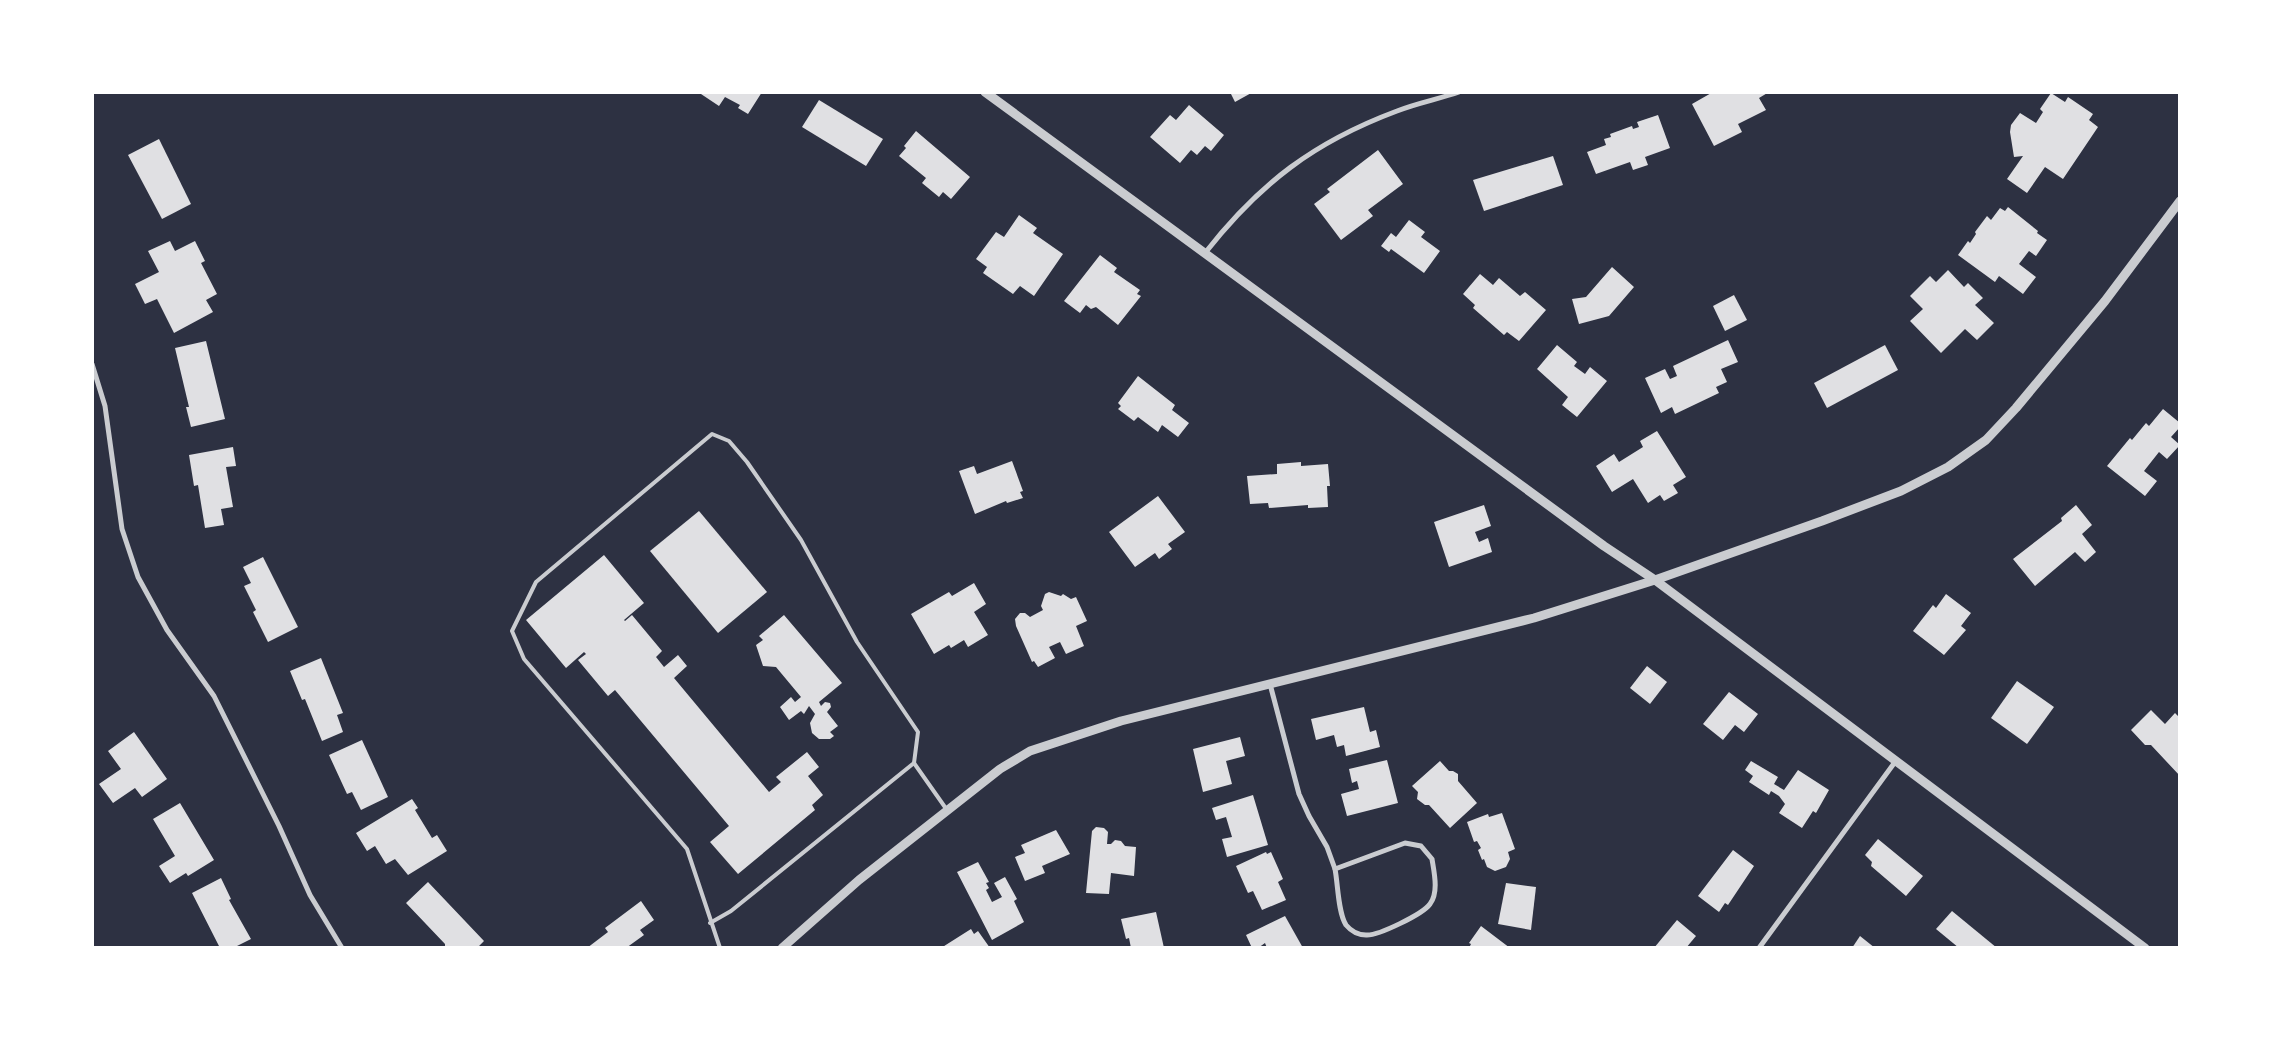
<svg xmlns="http://www.w3.org/2000/svg" width="2272" height="1040" font-family="'Crimson Pro',serif">
	<style>
		.building { fill: #e0e0e3 }
		.lines { fill: none; stroke-linecap: round; stroke-linejoin: round }
		.service { stroke: #caccd0; stroke-width: 4 }
		.minor { stroke: #caccd0; stroke-width: 5 }
		.tertiary { stroke: #caccd0; stroke-width: 9 }
	</style>
	<rect width="100%" height="100%" fill="#2d3142"/>
	<g class="building">
		<path d="M698,92H762L748,114L738,108L740,105L725,97L719,106Z"/>
		<path d="M1230,92H1253L1235,102Z"/>
		<path d="M1713,92H1769L1759,98L1766,110L1738,124L1742,132L1714,146L1692,104Z"/>
		<path d="M2051,93L2065,102L2068,97L2093,114L2089,120L2098,127L2063,179L2045,167L2027,193L2007,179L2023,156L2014,157L2010,132L2011,125L2020,113L2036,123L2043,112L2040,109Z"/>
		<path d="M819,100L883,139L866,166L802,127Z"/>
		<path d="M1189,105L1224,135L1211,151L1205,146L1197,155L1191,150L1180,163L1150,137L1170,115L1176,120Z"/>
		<path d="M1658,115L1670,148L1645,157L1648,165L1633,170L1630,162L1596,174L1587,152L1606,145L1604,139L1611,137L1610,134L1632,126L1633,129L1639,127L1637,122Z"/>
		<path d="M916,131L970,177L951,199L943,192L939,197L922,183L926,178L899,156L906,148L904,146Z"/>
		<path d="M159,139L191,204L162,219L128,155Z"/>
		<path d="M1378,150L1403,184L1368,210L1373,216L1341,240L1314,204L1330,192L1327,189Z"/>
		<path d="M1553,156L1563,185L1484,211L1473,180Z"/>
		<path d="M2008,207L2038,231L2037,233L2047,240L2036,256L2029,251L2019,264L2036,277L2023,294L1999,276L1995,282L1958,255L1968,241L1970,243L1976,234L1975,232L1987,216L1991,220L2000,208L2005,211Z"/>
		<path d="M1019,215L1037,228L1033,233L1063,254L1034,296L1020,286L1013,294L983,273L987,267L976,259L996,232L1004,237Z"/>
		<path d="M1409,220L1425,232L1421,237L1440,251L1424,273L1391,249L1389,252L1381,246L1391,233L1396,237Z"/>
		<path d="M170,241L175,251L195,241L205,261L201,263L217,294L206,300L213,312L174,333L157,299L145,304L135,284L159,272L148,251Z"/>
		<path d="M1100,255L1117,268L1114,272L1140,290L1137,294L1141,296L1118,325L1096,307L1091,309L1086,305L1080,313L1064,301Z"/>
		<path d="M1612,267L1634,287L1609,316L1579,324L1572,299L1586,297Z"/>
		<path d="M1948,270L1964,287L1968,283L1983,298L1975,305L1994,323L1977,340L1965,329L1941,353L1910,321L1923,309L1910,296L1930,276L1936,282Z"/>
		<path d="M1480,274L1493,285L1499,278L1520,296L1525,292L1546,310L1519,341L1507,332L1504,335L1473,308L1475,305L1463,294Z"/>
		<path d="M1734,295L1747,320L1725,331L1713,306Z"/>
		<path d="M1728,340L1738,362L1721,369L1727,382L1716,387L1719,393L1675,414L1672,407L1661,413L1645,378L1665,369L1670,379L1677,376L1673,366Z"/>
		<path d="M206,341L225,419L191,427L186,407H189L175,348Z"/>
		<path d="M1557,345L1577,362L1574,366L1585,374L1590,367L1607,381L1577,417L1562,405L1568,397L1537,369Z"/>
		<path d="M1885,345L1898,370L1827,408L1814,383Z"/>
		<path d="M1138,376L1175,405L1172,410L1189,423L1178,437L1162,425L1158,432L1138,417L1134,421L1118,409L1121,406L1118,403Z"/>
		<path d="M2163,409L2180,423V427L2171,437L2180,445L2167,459L2159,452L2144,471L2157,481L2145,496L2107,466L2130,438L2132,440L2146,423L2149,426Z"/>
		<path d="M1657,431L1686,477L1673,485L1678,493L1664,501L1660,495L1648,503L1633,479L1612,492L1596,466L1614,454L1619,462L1643,447L1640,441Z"/>
		<path d="M233,447L236,466L226,467L233,507L221,509L224,525L205,528L198,485L194,486L189,455Z"/>
		<path d="M1012,461L1023,491L1020,492L1023,498L1007,503L1006,501L975,514L959,471L974,466L977,474Z"/>
		<path d="M1301,462V466L1328,464L1330,486H1327L1328,507L1308,508V505L1269,508L1268,503L1250,504L1247,476L1277,474V464Z"/>
		<path d="M1158,496L1185,532L1168,544L1172,549L1159,559L1155,553L1135,567L1109,532Z"/>
		<path d="M1484,505L1491,526L1475,532L1479,542L1488,538L1492,552L1449,567L1434,522Z"/>
		<path d="M2076,505L2092,525L2082,534L2096,552L2085,562L2075,552L2035,586L2013,559L2062,521L2061,518Z"/>
		<path d="M699,511L767,592L718,633L650,551Z"/>
		<path d="M604,555L644,603L624,620L625,621L632,615L662,651L656,657L664,667L678,655L687,666L674,678L769,792L781,782L776,777L807,752L819,767L808,776L823,795L812,805L815,810L738,874L710,842L729,826L615,690L608,696L578,660L586,654L584,652L566,668L526,620Z"/>
		<path d="M263,557L298,627L268,642L253,612L256,610L244,586L251,583L243,567Z"/>
		<path d="M974,583L986,604L974,612L988,635L968,647L964,640L951,648L949,645L934,654L911,614L949,592L952,596Z"/>
		<path d="M1049,592L1061,596L1063,594L1071,599L1076,597L1087,621L1076,626L1084,646L1066,654L1060,642L1049,647L1055,658L1038,667L1034,661L1032,662L1016,626L1015,619L1020,613H1025L1030,617L1043,610L1041,606L1045,594Z"/>
		<path d="M1946,594L1971,613L1961,626L1966,630L1944,655L1913,631L1933,605L1936,608Z"/>
		<path d="M784,615L842,683L819,702L821,706L825,702L830,703L831,707L827,712L838,726L830,732L834,736L830,739H819L812,733L810,723L815,714L809,706L804,714L801,711L789,720L780,707L791,697L795,702L801,697L776,667L763,666L756,645L763,640L759,636Z"/>
		<path d="M321,658L343,713L337,715L343,732L322,741L305,699L302,700L290,671Z"/>
		<path d="M1647,666L1667,682L1650,704L1630,688Z"/>
		<path d="M2017,681L2054,707L2027,744L1991,718Z"/>
		<path d="M1729,692L1758,714L1744,732L1735,725L1723,740L1703,724Z"/>
		<path d="M1364,707L1370,732L1376,730L1380,747L1346,756L1344,745L1337,747L1334,735L1316,740L1311,719Z"/>
		<path d="M2151,710L2165,724L2175,713L2180,718V776L2151,745H2145L2131,730Z"/>
		<path d="M134,732L167,779L142,797L135,788L113,803L99,784L121,769L108,751Z"/>
		<path d="M1240,737L1245,756L1226,761L1232,784L1203,792L1193,749Z"/>
		<path d="M362,740L388,797L361,810L352,792L347,794L329,755Z"/>
		<path d="M1387,760L1398,803L1347,816L1341,794L1359,789L1357,781L1352,783L1349,769Z"/>
		<path d="M1440,761L1449,771H1453L1458,774V781L1477,803L1450,828L1429,805H1425L1417,799L1418,792L1412,786Z"/>
		<path d="M1751,761L1778,777L1774,784L1784,790L1798,770L1829,790L1816,813L1813,811L1802,828L1779,813L1785,804L1779,796L1771,791L1769,795L1749,782L1753,776L1745,770Z"/>
		<path d="M1253,795L1268,845L1227,857L1222,839L1232,837L1226,817L1216,820L1212,808Z"/>
		<path d="M412,799L418,808L415,810L432,838L437,835L447,851L408,875L395,859L386,864L375,846L367,851L356,833Z"/>
		<path d="M180,803L214,860L188,876L186,873L170,883L159,866L175,856L153,819Z"/>
		<path d="M1502,813L1515,849L1508,852L1510,859L1506,867L1495,871L1487,867L1484,859L1482,860L1478,850L1481,848L1477,841L1474,842L1467,822L1488,814L1489,817Z"/>
		<path d="M1096,827L1104,828L1108,832L1107,844H1111L1115,840L1121,841L1125,846L1136,847L1134,876L1111,873L1109,894L1086,893L1092,831Z"/>
		<path d="M1056,830L1070,854L1042,866L1045,873L1025,881L1015,857L1025,853L1021,845Z"/>
		<path d="M1878,839L1923,876L1906,896L1871,866L1872,862L1865,855Z"/>
		<path d="M1733,850L1754,866L1728,905L1725,903L1719,912L1698,896Z"/>
		<path d="M1266,852L1267,854L1271,852L1283,879L1278,882L1286,900L1262,910L1253,891L1248,893L1236,866Z"/>
		<path d="M978,862L989,882L986,883L989,888L986,890L992,902L1002,897L994,883L1005,877L1017,899L1014,901L1024,922L992,940L957,872Z"/>
		<path d="M221,878L231,899L229,900L251,939L233,948H220L192,893Z"/>
		<path d="M428,882L484,941L477,948H445V944L406,903Z"/>
		<path d="M1506,883L1536,887L1531,930L1498,924Z"/>
		<path d="M641,901L654,920L640,930L644,935L626,948H587L608,932L605,928Z"/>
		<path d="M1952,911L1997,948H1959L1936,929Z"/>
		<path d="M1156,912L1164,948H1131L1129,938L1126,939L1121,919Z"/>
		<path d="M1285,916L1303,948H1267L1265,943L1258,948H1252L1246,935Z"/>
		<path d="M1677,920L1696,936L1686,948H1654Z"/>
		<path d="M1481,926L1510,948H1469L1471,944L1469,943Z"/>
		<path d="M971,929L974,934L978,931L990,948H941Z"/>
		<path d="M1860,936L1875,948H1852Z"/>
	</g>
	<g class="lines">
		<g class="service">
			<path d="M710,923L731,911L914,763"/>
			<path d="M720,948L687,849L524,659L512,631L536,582L712,434L729,441L747,462L801,540L857,642L918,732L914,763L947,810"/>
		</g>
		<g class="minor">
			<path d="M1205,253C1260,183 1314,142 1397,111C1417,103 1439,99 1459,92"/>
			<path d="M92,364L105,406L122,529L138,577L167,630L214,696L279,826L310,895L342,948"/>
			<path d="M1270,684L1299,794L1309,816L1327,847L1335,869"/>
			<path d="M1405,843L1421,846L1432,859C1434,872 1439,892 1430,904C1423,914 1378,936 1366,935C1358,935 1351,931 1346,925C1338,913 1338,884 1335,869Z"/>
			<path d="M1759,948L1895,762"/>
		</g>
		<g class="tertiary">
			<path d="M985,92L1604,546L1655,580L2145,948"/>
			<path d="M782,948L859,880L1000,769L1030,751L1121,721L1534,618L1655,580L1822,521L1901,491L1948,467L1986,440L2016,408L2105,301L2180,201"/>
		</g>
	</g>
	<rect width="2272" height="1040" fill="none" stroke="#ffffff" stroke-width="188"/>
</svg>
